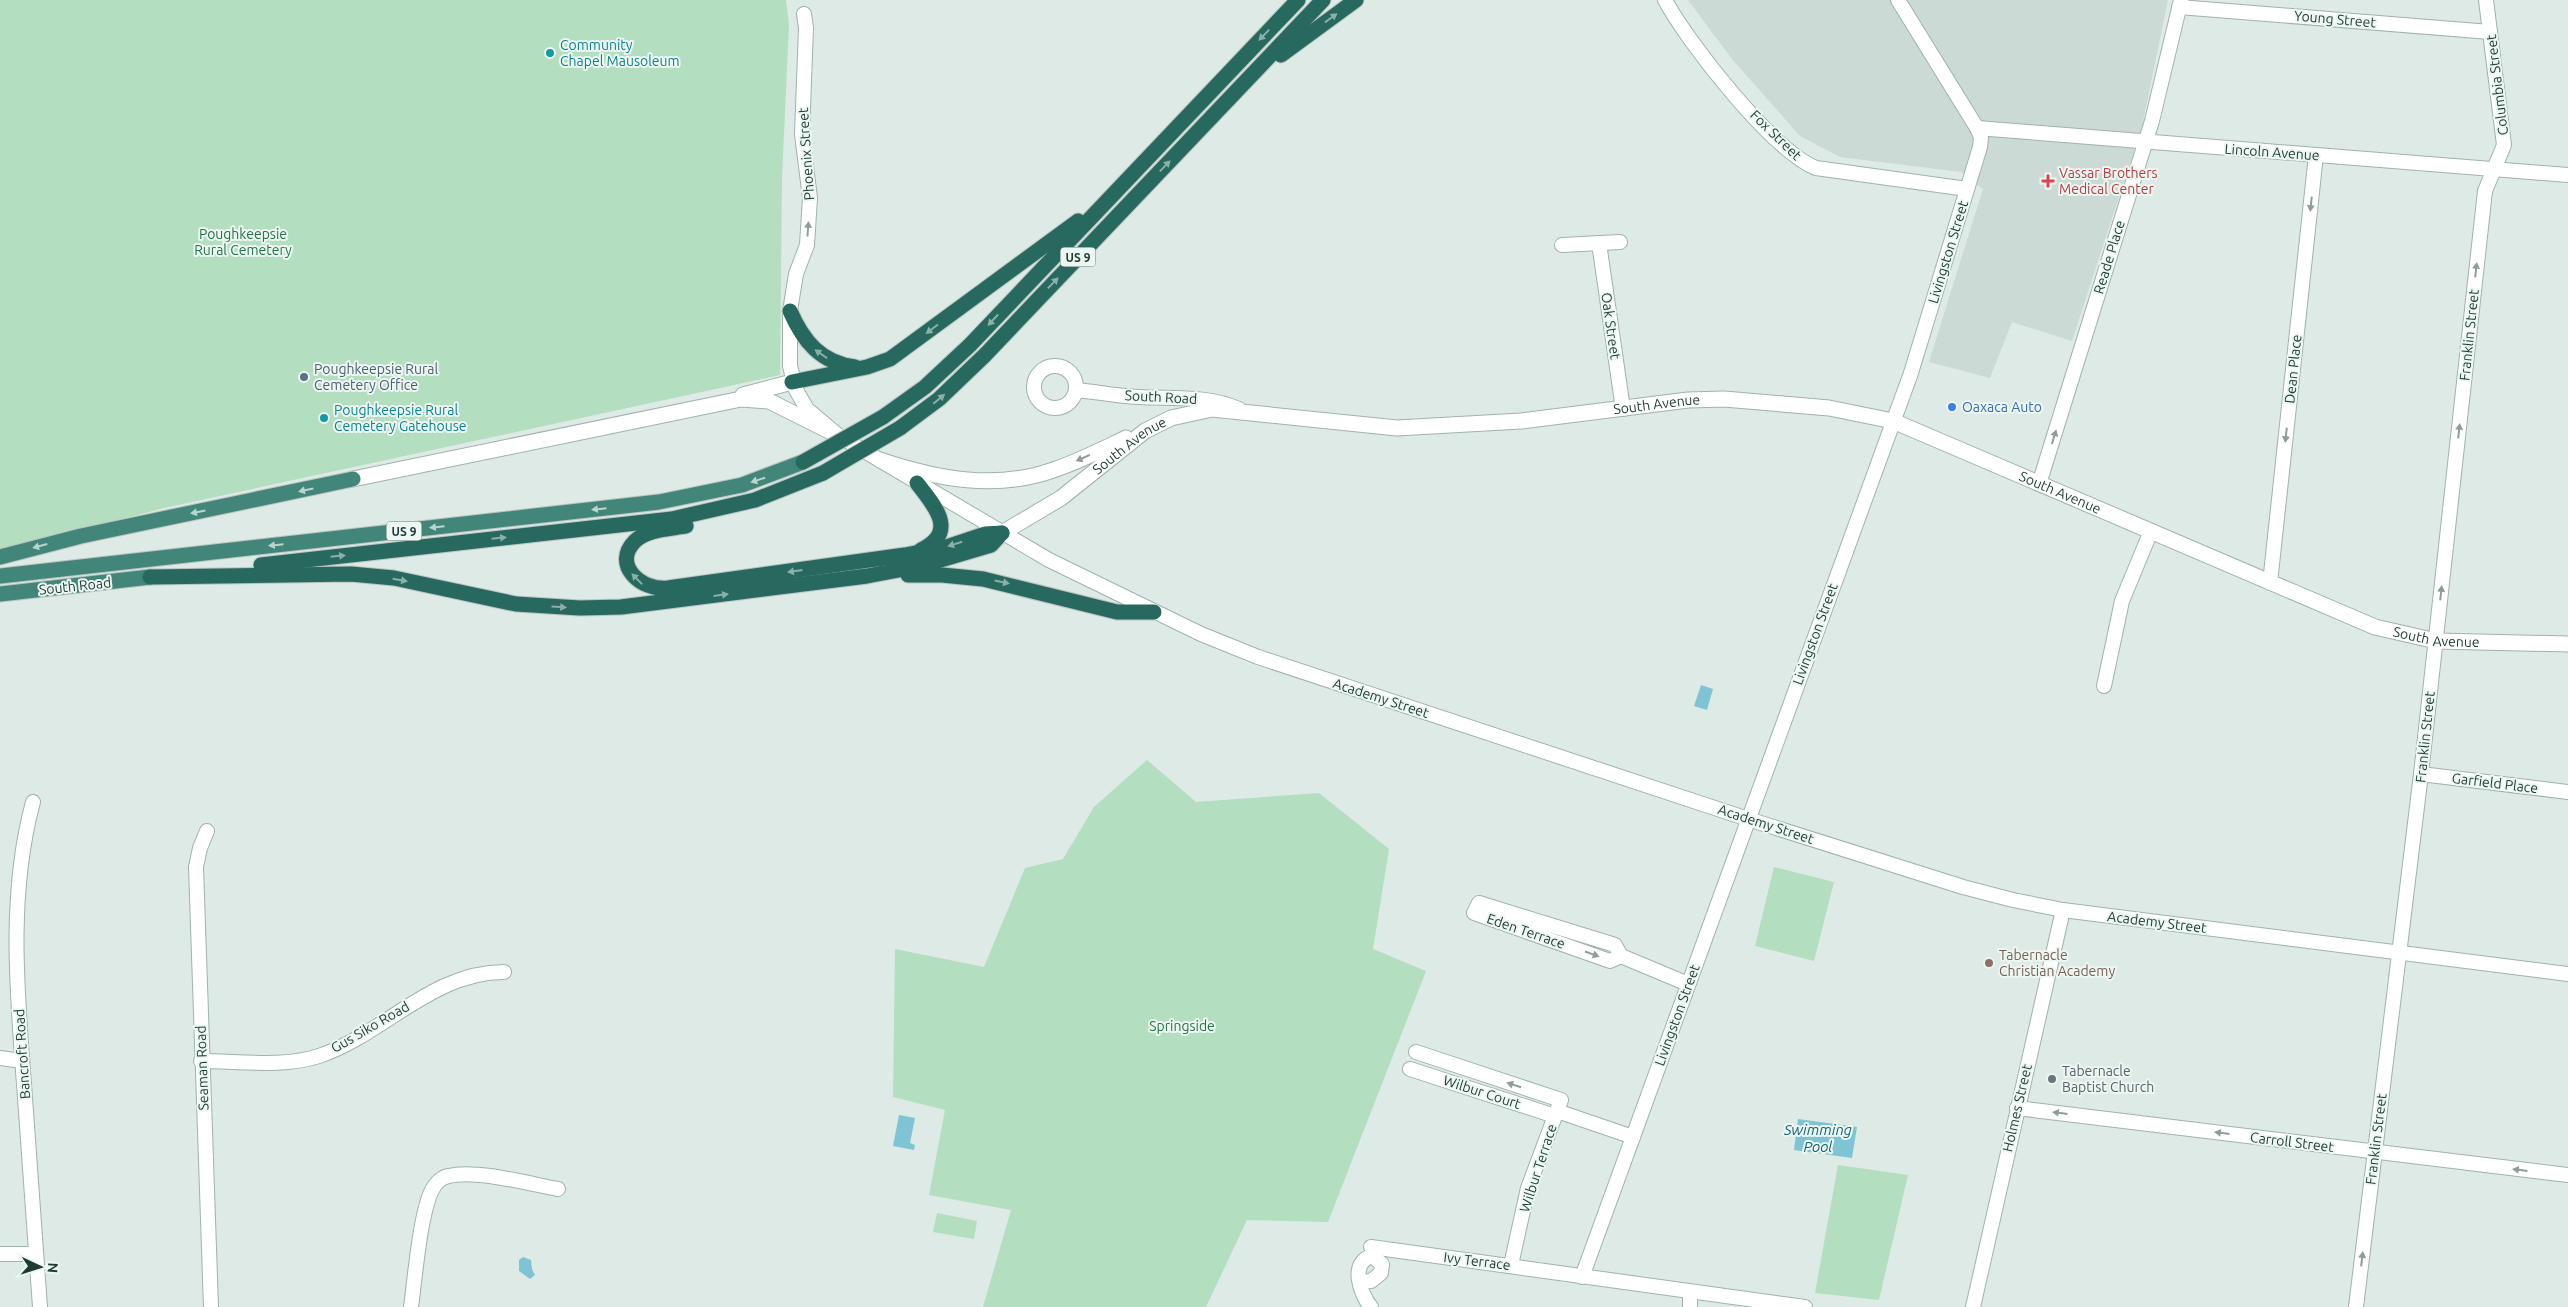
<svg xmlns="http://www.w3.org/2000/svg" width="2568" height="1307" font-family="Ubuntu,sans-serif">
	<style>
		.built { fill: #cbdad4 }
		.green { fill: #b3dec0 }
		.water { fill: #7fc4d5 }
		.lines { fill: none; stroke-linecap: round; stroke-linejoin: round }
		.minor-casing { stroke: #a0b2ac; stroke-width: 16 }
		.tertiary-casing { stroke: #a0b2ac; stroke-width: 17 }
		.trunk-casing { stroke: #bbc4c2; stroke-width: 17 }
		.motorway-casing { stroke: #bbc4c2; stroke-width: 17 }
		.minor { stroke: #fff; stroke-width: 14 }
		.tertiary { stroke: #fff; stroke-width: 15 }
		.trunk { stroke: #42867a; stroke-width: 15 }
		.motorway { stroke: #27695e; stroke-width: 15 }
		.motorway-bridge-casing { stroke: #bbc4c2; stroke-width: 17; stroke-linecap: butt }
		.motorway-bridge { stroke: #27695e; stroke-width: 15 }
		.oneway { fill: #8ab0a8 }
		.oneway2 { fill: #8e9c9a }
		.oneway3 { fill: #bad5ce }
		.culture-dot { fill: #0f9aa8; stroke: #edf7f2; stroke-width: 2 }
		.health-dot { fill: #e0444e; stroke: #edf7f2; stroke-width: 2 }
		.service-dot { fill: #5c6f8a; stroke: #edf7f2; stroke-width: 2 }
		.shop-dot { fill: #3f7fe0; stroke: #edf7f2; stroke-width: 2 }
		.education-dot { fill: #8d6e63; stroke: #edf7f2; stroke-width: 2 }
		.worship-dot { fill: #6b7280; stroke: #edf7f2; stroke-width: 2 }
		.labels { text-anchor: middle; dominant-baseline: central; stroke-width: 4; stroke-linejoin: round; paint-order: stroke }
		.shield { fill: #edf7f2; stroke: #5b736d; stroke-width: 1 }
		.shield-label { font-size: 12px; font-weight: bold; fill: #1d3a34 }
		.street-label { font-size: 14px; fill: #1d3a34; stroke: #edf7f2 }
		.culture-label { font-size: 14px; fill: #0d838f; stroke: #edf7f2; text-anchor: start }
		.health-label { font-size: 14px; fill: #be3a42; stroke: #edf7f2; text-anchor: start }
		.park-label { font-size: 14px; fill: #257447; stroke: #edf7f2 }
		.service-label { font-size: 14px; fill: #4e5e75; stroke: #edf7f2; text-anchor: start }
		.shop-label { font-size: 14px; fill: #366cbe; stroke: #edf7f2; text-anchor: start }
		.education-label { font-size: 14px; fill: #785e54; stroke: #edf7f2; text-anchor: start }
		.worship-label { font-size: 14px; fill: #5b616d; stroke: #edf7f2; text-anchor: start }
		.water-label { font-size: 15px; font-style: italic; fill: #14657a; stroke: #edf7f2 }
	</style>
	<rect width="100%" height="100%" fill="#ddeae5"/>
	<path class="built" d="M1688,0H2168L2142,126L2072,341L2012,322L1990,378L1929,362L1983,189L1961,172L1840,157L1800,136L1732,59Z"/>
	<g class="green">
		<path d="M0,0H786L789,25L782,177L780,375L164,508L0,551Z"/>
		<path d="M1147,760L1196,802L1319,793L1389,849L1373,949L1426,971L1328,1222L1247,1220L1206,1307H983L1011,1210L929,1195L945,1110L893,1097L895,949L984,967L1025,868L1063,859L1094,807Z"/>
		<path d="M1774,867L1834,882L1814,961L1755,946Z"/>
		<path d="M1838,1165L1908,1175L1879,1300L1815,1293Z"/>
		<path d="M937,1213L977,1221L974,1239L933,1232Z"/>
	</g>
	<g class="water">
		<path d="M1701,685L1713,689L1707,710L1694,706Z"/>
		<path d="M899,1115L915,1118L910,1143L915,1145L914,1150L893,1146Z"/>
		<path d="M1798,1119L1857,1127L1852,1158L1794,1150Z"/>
		<path d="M523,1257L531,1260L532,1269L535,1275L530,1279L519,1271V1260Z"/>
	</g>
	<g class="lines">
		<g class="minor-casing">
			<g id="minor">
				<path d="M1665,0C1688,43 1772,150 1816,168L1967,189"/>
				<path d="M2179,7L2490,32"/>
				<path d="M804,14L806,28L802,134L810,198L807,245L796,274L790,311V366L796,390L807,409L839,436L1049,560L1201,634L1258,657L1748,819L1963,887L2013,900L2063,910L2568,974"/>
				<path d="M1977,128L2568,175"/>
				<path d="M1599,243L1623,409"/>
				<path d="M1562,245L1620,242"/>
				<circle cx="1055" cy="387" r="21"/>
				<path d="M1076,390C1097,392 1118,396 1138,397C1173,399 1206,395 1239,409"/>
				<path d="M2039,484L2152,121L2181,0"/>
				<path d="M2270,583L2316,155"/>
				<path d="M2104,686L2122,601L2151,531"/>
				<path d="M2421,774L2568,792"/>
				<path d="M33,802C8,894 17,991 24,1084C29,1159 35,1233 40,1307"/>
				<path d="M207,831L200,848L196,867L211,1307"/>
				<path d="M1621,956L1610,961L1474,913L1479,903L1615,945L1621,956L1688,984"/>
				<path d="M1416,1052L1561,1100L1528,1188L1511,1265"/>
				<path d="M0,1058L22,1061"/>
				<path d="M201,1061C239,1061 282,1068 319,1056C384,1034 432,972 504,972"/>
				<path d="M1410,1069L1555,1116"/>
				<path d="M2017,1108L2568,1175"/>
				<path d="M1557,1111L1633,1137"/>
				<path d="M1371,1247L1805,1307"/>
				<path d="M0,1254H36"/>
				<path d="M1582,1277L1911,373L1980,147L1981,137L1977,128L1898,0"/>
				<path d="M1360,1282L1371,1281L1381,1273L1382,1264L1372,1256C1349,1262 1360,1294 1371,1307"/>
				<path d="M411,1307C415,1278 420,1214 432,1190C435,1184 441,1177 449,1176C475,1169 530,1184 558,1189"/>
				<path d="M1690,1307V1292"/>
				<path d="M1973,1307L2063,910"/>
				<path d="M2356,1307L2421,774L2485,191L2504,145L2486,0"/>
			</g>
		</g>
		<g class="tertiary-casing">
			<g id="tertiary">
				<path d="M743,395L792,382"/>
				<path d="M880,460C937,479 997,491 1056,469C1080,461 1103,449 1126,438"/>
				<path d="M353,479L741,399L769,401L839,436"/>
				<path id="s1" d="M1002,533L1061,498L1145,431L1171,418L1212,409L1397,428L1521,421L1688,400L1724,399L1829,408L1893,421L2375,627L2436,641L2568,644"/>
			</g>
		</g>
		<g class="trunk-casing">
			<g id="trunk">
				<path d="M0,557L81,536L353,479"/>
				<path d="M0,576L659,502L742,485L803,462"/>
				<path d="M0,594L150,577"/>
			</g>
		</g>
		<g class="motorway-casing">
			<g id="motorway">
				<path d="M1281,55L1356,0"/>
				<path d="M790,311C803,341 821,363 855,367"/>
				<path d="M792,382L867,367L890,359L1078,221"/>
				<path d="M883,417L925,387L970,345L1298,0"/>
				<path d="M900,428L939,399L985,355L1323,0"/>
				<path d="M917,483C934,505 959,532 921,550"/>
				<path d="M686,526C671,529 647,529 635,541C612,564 640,591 668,588L905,555L946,547L985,534L1002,533"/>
				<path d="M261,565L672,519L755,500L823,473"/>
				<path d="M908,575H942L983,579L1117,612H1154"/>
				<path d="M150,577L351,574L394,578L516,604L580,608L621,607L867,576L920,566L991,545L1002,533"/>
			</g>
		</g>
		<use href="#minor" class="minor"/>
		<use href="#tertiary" class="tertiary"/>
		<use href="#trunk" class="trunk"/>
		<use href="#motorway" class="motorway"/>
		<g class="motorway-bridge-casing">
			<g id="motorway-bridge">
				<path d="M803,462L883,417"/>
				<path d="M823,473L900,428"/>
			</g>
		</g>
		<use href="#motorway-bridge" class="motorway-bridge"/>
	</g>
	<defs><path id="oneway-solid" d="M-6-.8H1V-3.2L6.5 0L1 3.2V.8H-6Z" transform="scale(1.25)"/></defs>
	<g class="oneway">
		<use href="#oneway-solid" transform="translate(1331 18) rotate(-36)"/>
		<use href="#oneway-solid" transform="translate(1264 35) rotate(134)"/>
		<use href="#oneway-solid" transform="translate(1165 166) rotate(-46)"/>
		<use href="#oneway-solid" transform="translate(1053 283) rotate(-46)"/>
		<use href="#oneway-solid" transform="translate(993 320) rotate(133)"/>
		<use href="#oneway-solid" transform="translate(932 329) rotate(143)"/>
		<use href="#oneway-solid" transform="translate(821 354) rotate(-145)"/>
		<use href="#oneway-solid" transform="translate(939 399) rotate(-40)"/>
		<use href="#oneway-solid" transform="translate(499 538) rotate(-6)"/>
		<use href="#oneway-solid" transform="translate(955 544) rotate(163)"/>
		<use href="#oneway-solid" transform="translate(338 556) rotate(-6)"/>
		<use href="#oneway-solid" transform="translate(795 571) rotate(172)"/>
		<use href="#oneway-solid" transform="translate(637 579) rotate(-134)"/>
		<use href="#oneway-solid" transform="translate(400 580) rotate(10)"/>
		<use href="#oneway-solid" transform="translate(1002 582) rotate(12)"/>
		<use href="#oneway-solid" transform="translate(721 595) rotate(-7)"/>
		<use href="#oneway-solid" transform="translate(559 607) rotate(3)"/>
	</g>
	<g class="oneway2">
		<use href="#oneway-solid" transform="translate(2311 204) rotate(96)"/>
		<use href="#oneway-solid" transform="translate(808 229) rotate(-86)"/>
		<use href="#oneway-solid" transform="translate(2476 270) rotate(-84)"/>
		<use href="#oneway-solid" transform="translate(2459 431) rotate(-84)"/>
		<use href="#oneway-solid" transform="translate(2286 435) rotate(96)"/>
		<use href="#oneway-solid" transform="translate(2054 437) rotate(-73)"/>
		<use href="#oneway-solid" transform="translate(1083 458) rotate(156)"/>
		<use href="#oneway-solid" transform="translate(2441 593) rotate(-84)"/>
		<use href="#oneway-solid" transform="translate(1592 954) rotate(19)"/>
		<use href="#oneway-solid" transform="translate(1514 1085) rotate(-162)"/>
		<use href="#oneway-solid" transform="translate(2060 1113) rotate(-173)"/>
		<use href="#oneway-solid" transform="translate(2222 1133) rotate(-173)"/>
		<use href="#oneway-solid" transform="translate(2520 1170) rotate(-173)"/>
		<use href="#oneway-solid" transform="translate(2362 1259) rotate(-83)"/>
	</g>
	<g class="oneway3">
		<use href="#oneway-solid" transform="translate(758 480) rotate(162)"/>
		<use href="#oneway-solid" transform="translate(306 490) rotate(168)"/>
		<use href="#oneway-solid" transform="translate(599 509) rotate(174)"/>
		<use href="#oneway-solid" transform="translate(198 512) rotate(169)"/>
		<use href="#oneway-solid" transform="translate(437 527) rotate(174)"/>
		<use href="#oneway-solid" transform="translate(276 545) rotate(174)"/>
		<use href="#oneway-solid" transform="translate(40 546) rotate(165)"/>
	</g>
	<g class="culture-dot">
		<circle cx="550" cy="53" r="5"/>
		<circle cx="324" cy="418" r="5"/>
	</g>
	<path class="health-dot" d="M2045.5 173.5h5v5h5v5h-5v5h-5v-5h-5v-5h5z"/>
	<circle class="service-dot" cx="304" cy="377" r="5"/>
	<circle class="shop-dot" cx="1952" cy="407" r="5"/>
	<circle class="education-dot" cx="1989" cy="963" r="5"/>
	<circle class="worship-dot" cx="2052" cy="1079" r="5"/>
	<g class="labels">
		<g class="shield">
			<rect x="1060.5" y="247.5" width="35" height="19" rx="4"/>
			<rect x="386.5" y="521.5" width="35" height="19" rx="4"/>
		</g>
		<g class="shield-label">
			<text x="1078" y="257">US 9</text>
			<text x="404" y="531">US 9</text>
		</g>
		<g class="street-label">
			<text transform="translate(2335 19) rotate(5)">Young Street</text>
			<text transform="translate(2497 85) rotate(-97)">Columbia Street</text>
			<text transform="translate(1776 135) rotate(44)">Fox Street</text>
			<text transform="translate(2272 152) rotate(4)">Lincoln Avenue</text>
			<text transform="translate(806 154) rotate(-94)">Phoenix Street</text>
			<text transform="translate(1948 252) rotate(-73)">Livingston Street</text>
			<text transform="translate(2109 257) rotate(-73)">Reade Place</text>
			<text transform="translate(1611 326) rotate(82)">Oak Street</text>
			<text transform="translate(2469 335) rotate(-84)">Franklin Street</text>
			<text transform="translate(2293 369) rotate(-84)">Dean Place</text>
			<text transform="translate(1161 397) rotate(3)">South Road</text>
			<text stroke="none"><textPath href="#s1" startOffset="694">South Avenue</textPath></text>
			<text stroke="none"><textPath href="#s1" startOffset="155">South Avenue</textPath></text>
			<text stroke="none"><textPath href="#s1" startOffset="1114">South Avenue</textPath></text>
			<text transform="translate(75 586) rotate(-6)">South Road</text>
			<text transform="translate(1815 634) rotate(-70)">Livingston Street</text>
			<text stroke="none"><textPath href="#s1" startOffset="1519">South Avenue</textPath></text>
			<text transform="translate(1381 698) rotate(18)">Academy Street</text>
			<text transform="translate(2425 737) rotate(-84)">Franklin Street</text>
			<text transform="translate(2495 783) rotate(7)">Garfield Place</text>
			<text transform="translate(1766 824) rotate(18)">Academy Street</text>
			<text transform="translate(2157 922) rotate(7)">Academy Street</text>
			<text transform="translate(1526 931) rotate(19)">Eden Terrace</text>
			<text transform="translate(1677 1015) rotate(-70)">Livingston Street</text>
			<text transform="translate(370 1027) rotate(-30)">Gus Siko Road</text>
			<text transform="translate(22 1054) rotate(-94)">Bancroft Road</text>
			<text transform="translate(202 1068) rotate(-92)">Seaman Road</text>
			<text transform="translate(1482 1092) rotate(18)">Wilbur Court</text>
			<text transform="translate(2017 1108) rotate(-77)">Holmes Street</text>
			<text transform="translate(2376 1139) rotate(-83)">Franklin Street</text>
			<text transform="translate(2292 1142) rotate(7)">Carroll Street</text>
			<text transform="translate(1538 1168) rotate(-72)">Wilbur Terrace</text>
			<text transform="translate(1477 1261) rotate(7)">Ivy Terrace</text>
		</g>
		<g class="culture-label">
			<text x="560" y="45">Community<tspan x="560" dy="16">Chapel Mausoleum</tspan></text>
			<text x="334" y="410">Poughkeepsie Rural<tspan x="334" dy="16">Cemetery Gatehouse</tspan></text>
		</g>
		<g class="health-label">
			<text x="2059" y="173">Vassar Brothers<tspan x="2059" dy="16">Medical Center</tspan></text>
		</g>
		<g class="park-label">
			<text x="243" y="234">Poughkeepsie<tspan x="243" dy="16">Rural Cemetery</tspan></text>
			<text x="1182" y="1026">Springside</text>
		</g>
		<g class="service-label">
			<text x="314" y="369">Poughkeepsie Rural<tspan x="314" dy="16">Cemetery Office</tspan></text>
		</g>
		<g class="shop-label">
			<text x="1962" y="407">Oaxaca Auto</text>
		</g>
		<g class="education-label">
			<text x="1999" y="955">Tabernacle<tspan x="1999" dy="16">Christian Academy</tspan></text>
		</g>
		<g class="worship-label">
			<text x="2062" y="1071">Tabernacle<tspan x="2062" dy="16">Baptist Church</tspan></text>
		</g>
		<g class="water-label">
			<text x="1818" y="1129">Swimming<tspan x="1818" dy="17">Pool</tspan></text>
		</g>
	</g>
	<g transform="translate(40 1267) rotate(94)" stroke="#edf7f2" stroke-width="4" paint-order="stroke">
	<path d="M0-4L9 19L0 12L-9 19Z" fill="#1d3a34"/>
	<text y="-8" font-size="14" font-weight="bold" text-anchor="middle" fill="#1d3a34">N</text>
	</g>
</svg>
